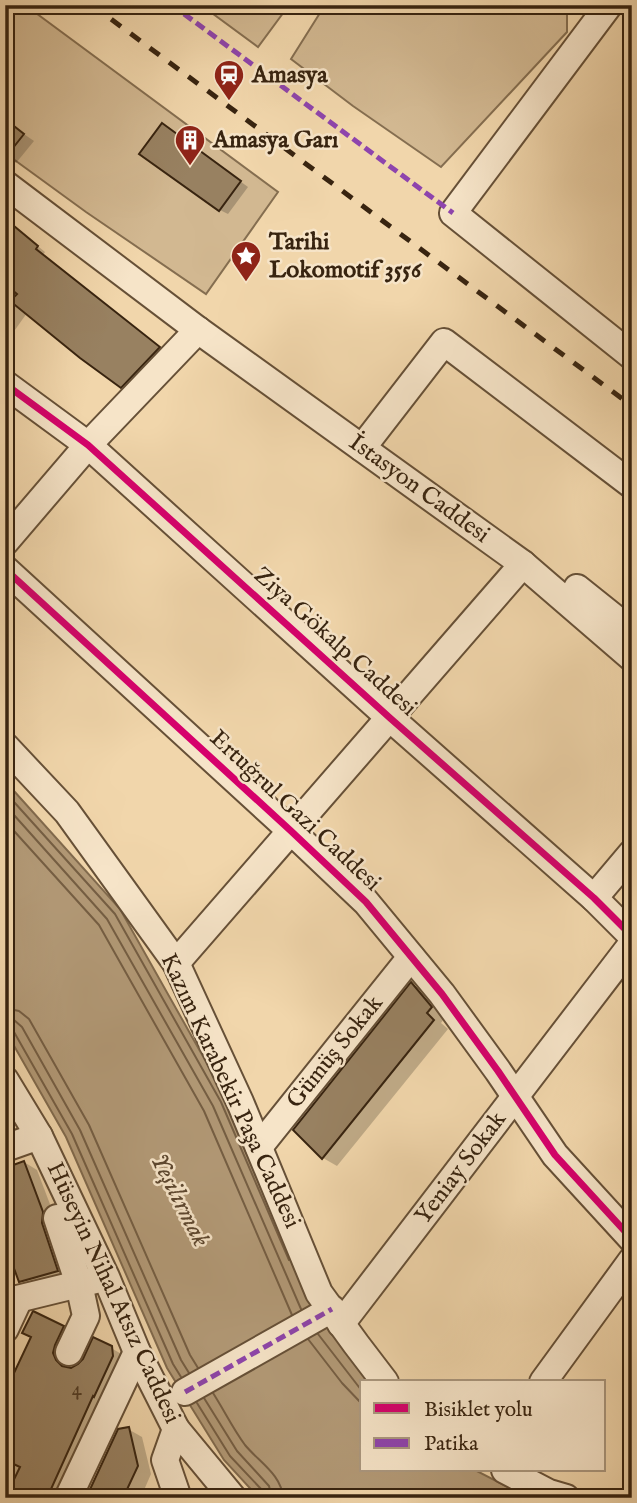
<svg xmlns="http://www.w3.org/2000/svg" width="637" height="1503" font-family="'IM FELL English',serif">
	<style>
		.green { fill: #d2b891; stroke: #856e50; stroke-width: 2 }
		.water { fill: #b29976; stroke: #816a4d; stroke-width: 2 }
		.shadow { fill: #0003 }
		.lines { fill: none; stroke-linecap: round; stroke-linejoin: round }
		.shore { stroke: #755e43; stroke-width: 2 }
		.building { fill: #988161; stroke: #382410; stroke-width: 2 }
		.minor-casing { stroke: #665037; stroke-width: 30 }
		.minor { stroke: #f6e4c8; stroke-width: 26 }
		.rail { stroke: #382410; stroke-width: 5; stroke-dasharray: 12 12; stroke-linecap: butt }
		.quiet { stroke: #8e44ad; stroke-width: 5; stroke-dasharray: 10 5; stroke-linecap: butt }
		.cycleway-casing { stroke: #f6e4c8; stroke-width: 11 }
		.cycleway { stroke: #d6006c; stroke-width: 7 }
		.labels { text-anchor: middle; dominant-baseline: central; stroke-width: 5; stroke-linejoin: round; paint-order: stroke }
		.number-label { font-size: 21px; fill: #503b24 }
		.poi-label { font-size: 24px; font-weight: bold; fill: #382410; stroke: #f6e4c8; text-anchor: start }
		.street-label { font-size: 24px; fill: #382410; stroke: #f6e4c8 }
		.water-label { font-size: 26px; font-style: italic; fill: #5d472f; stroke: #f6e4c8 }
	</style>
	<rect width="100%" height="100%" fill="#f1d6ab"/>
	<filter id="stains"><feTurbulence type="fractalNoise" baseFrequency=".00286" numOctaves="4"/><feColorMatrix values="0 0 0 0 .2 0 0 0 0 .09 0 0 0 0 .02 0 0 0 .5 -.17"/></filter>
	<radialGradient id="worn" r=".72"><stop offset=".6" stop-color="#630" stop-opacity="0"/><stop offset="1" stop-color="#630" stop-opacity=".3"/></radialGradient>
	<g class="green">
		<path d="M5,5H25L278,192L206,294L86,212L5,153Z"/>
		<path d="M201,5H289L258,47Z"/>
		<path d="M325,5H567V32L441,167L353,106L291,59Z"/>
	</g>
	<path class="water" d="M5,781L120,909L227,1099L376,1382H362V1470H475L529,1498H259L224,1460L167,1368L66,1137L5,1030Z"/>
	<g class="shadow">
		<path d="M5,121L34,141L16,163L5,157Z"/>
		<path d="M170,130L248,187L228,214L220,210Z"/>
		<path d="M5,224L13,230L22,233L45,252L43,255L167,353L130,391L122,387L27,313L5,344Z"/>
		<path d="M412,984L426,992L446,1016L441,1023L448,1029L337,1166L323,1158Z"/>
		<path d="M5,1120L12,1136L5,1139Z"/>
		<path d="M24,1162L37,1170L56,1220L70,1279L33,1289L20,1281Z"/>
		<path d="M63,1327L76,1335L66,1361L68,1369H71L111,1348L125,1356L62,1498H5V1396Z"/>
		<path d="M128,1429L142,1437L151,1474L141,1497L142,1498H87Z"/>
	</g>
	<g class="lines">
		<g class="shore">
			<path d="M5,792L115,914L221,1102L289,1260"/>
			<path d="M5,805L107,919L213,1106L301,1309"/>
			<path d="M5,821L99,925L204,1111L292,1315"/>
			<path d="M5,1008L19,1011L29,1019L89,1125L190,1355L198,1368"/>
			<path d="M5,1019L14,1020L22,1027L80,1130L181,1360L189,1373"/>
			<path d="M5,1028H11L14,1032L72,1134L173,1364L181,1377"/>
			<path d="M318,1334L362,1391"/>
			<path d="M308,1339L342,1383L362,1404"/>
			<path d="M213,1393C224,1410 233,1429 245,1445C259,1462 282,1475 283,1498"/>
			<path d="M204,1398L237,1451L269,1486L272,1498"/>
			<path d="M197,1403L230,1456L262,1490L263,1498"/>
		</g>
	</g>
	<g class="building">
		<path d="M5,119L24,134L5,158Z"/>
		<path d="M162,123L241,181L219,211L139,154Z"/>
		<path d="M5,224L12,229L14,226L38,246L36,249L160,347L121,388L80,358L10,301L17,294L5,284Z"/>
		<path d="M411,982L432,1007L427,1013L434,1020L322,1159L293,1130Z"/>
		<path d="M24,1161L43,1212L42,1223L58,1271L19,1282L5,1244V1168Z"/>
		<path d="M33,1311L64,1326L55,1345L53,1353L56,1360L62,1366L71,1368L78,1364L83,1359L93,1337L112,1346L113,1356L94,1397L93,1396L47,1498H5L20,1467L5,1460V1392L31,1337L22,1333Z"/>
		<path d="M129,1427L138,1466L123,1498H86L118,1429Z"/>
	</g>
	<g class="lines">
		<g class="minor-casing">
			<g id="minor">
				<path d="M609,5L453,213L632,356"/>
				<path d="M5,184L198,330L523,564L632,658"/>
				<path d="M5,384L88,445L390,718L594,898L632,936"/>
				<path d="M362,448L444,342L632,485"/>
				<path d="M5,542L88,445L198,330"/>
				<path d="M5,569L291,831L366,902L442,994L498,1071L555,1155L632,1239"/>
				<path d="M577,588L632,632"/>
				<path d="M5,746L67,812L176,963L240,1102L319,1293L356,1344L385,1382"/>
				<path d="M594,898L632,853"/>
				<path d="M176,963L523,564"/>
				<path d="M5,1080L39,1136L106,1277L137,1352L176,1429L233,1498"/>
				<path d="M259,1147L411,957"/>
				<path d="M5,1148L39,1136"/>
				<path d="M57,1218L79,1284L86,1316L69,1352"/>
				<path d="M5,1302L95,1280"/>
				<path d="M341,1324L632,944"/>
				<path d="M5,1329L19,1299"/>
				<path d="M543,1382L632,1260"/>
				<path d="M185,1392L332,1309"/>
				<path d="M176,1429L165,1460L178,1498"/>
				<path d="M505,1470L549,1493L566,1498"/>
				<path d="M68,1498L137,1352"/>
			</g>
		</g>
		<use href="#minor" class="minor"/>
		<path class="rail" d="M92,5L632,406"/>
		<g class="quiet">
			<path d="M172,5L453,213"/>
			<path d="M185,1392L332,1309"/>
		</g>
		<g class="cycleway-casing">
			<g id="cycleway">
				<path d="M5,384L88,445L390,718L594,898L632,936"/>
				<path d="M5,569L291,831L366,902L442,994L498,1071L555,1155L632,1239"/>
			</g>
		</g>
		<use href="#cycleway" class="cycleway"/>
	</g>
	<defs>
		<g id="station-pin" transform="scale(1.575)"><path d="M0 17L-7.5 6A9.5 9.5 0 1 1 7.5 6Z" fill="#8f2418" stroke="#f6e4c8"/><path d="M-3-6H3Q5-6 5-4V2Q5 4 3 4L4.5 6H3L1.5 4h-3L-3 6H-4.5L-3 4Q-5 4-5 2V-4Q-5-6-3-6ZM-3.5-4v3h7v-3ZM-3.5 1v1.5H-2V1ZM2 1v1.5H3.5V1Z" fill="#fff"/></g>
		<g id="building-pin" transform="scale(1.575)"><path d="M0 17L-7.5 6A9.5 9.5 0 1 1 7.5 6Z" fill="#8f2418" stroke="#f6e4c8"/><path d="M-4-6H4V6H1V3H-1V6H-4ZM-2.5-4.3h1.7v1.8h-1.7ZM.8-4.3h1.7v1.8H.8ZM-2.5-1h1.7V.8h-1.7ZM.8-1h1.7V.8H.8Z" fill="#fff"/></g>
		<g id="sight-pin" transform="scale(1.575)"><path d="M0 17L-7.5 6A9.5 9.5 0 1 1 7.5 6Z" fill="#8f2418" stroke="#f6e4c8"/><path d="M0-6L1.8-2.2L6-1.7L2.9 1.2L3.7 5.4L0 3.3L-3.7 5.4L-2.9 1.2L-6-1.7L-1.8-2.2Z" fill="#fff"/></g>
	</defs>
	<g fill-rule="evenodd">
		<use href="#station-pin" x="229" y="75"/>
		<use href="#building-pin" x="190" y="140"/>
		<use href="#sight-pin" x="246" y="256"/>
	</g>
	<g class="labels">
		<g class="number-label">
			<text x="77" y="1389">4</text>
		</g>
		<g class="poi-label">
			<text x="252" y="75">Amasya</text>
			<text x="213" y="140">Amasya Garı</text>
			<text x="269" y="242">Tarihi<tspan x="269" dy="28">Lokomotif 3556</tspan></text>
		</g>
		<g class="street-label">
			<text transform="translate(419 489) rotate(36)">İstasyon Caddesi</text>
			<text transform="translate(335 642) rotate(42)">Ziya Gökalp Caddesi</text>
			<text transform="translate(295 811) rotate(43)">Ertuğrul Gazi Caddesi</text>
			<text transform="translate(335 1052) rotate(-51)">Gümüş Sokak</text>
			<text transform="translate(230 1091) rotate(65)">Kazım Karabekir Paşa Caddesi</text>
			<text transform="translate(461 1168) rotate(-53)">Yeniay Sokak</text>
			<text transform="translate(113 1293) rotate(65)">Hüseyin Nihal Atsız Caddesi</text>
		</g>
		<g class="water-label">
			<text transform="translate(180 1200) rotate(63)">Yeşilırmak</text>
		</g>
	</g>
	<rect width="637" height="1503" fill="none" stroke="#f1d6ab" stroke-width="28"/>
	<rect x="7" y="7" width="623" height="1489" fill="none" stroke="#382410" stroke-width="3.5"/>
	<rect x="14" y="14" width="609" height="1475" fill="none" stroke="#382410" stroke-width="2"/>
	<rect x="360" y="1380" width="245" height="91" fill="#f6e4c8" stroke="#aa977e" stroke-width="2"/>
	<rect x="374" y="1403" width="35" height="10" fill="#d6006c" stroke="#aa977e" stroke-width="2"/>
	<text x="424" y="1416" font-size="21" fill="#382410">Bisiklet yolu</text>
	<rect x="374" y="1438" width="35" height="10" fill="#8e44ad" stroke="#aa977e" stroke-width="2"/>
	<text x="424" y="1450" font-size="21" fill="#382410">Patika</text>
	<rect width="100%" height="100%" filter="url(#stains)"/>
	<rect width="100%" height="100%" fill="url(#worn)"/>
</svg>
